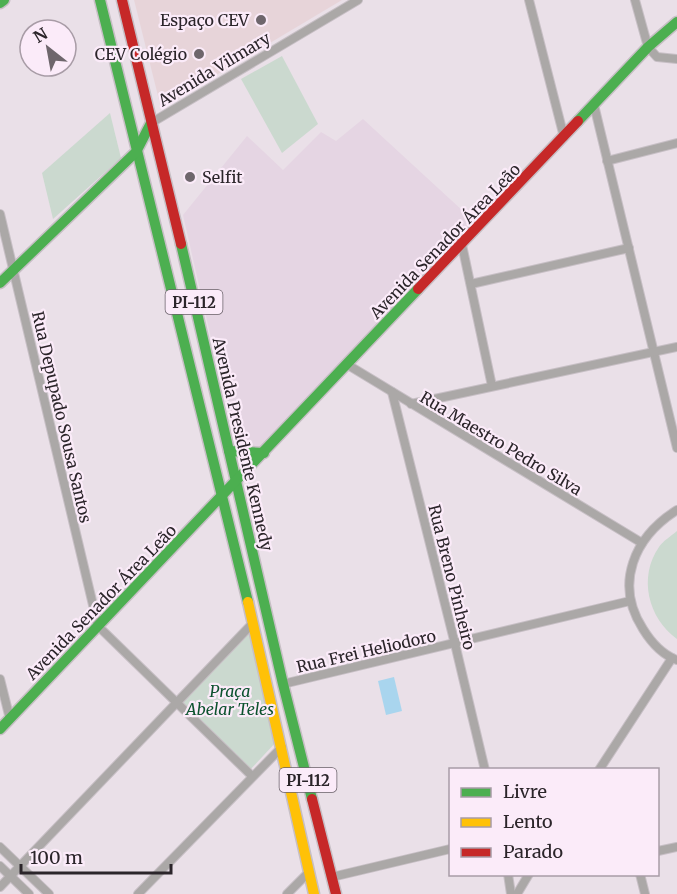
<svg xmlns="http://www.w3.org/2000/svg" width="677" height="894" font-family="Merriweather,serif">
	<style>
		.built { fill: #e5d5e3 }
		.education { fill: #e7d4d9 }
		.green { fill: #cbd9cf }
		.water { fill: #a9d5ee }
		.lines { fill: none; stroke-linecap: round; stroke-linejoin: round }
		.street-casing { stroke: #c7bfc5; stroke-width: 10 }
		.fast-casing { stroke: #c7bfc5; stroke-width: 13 }
		.slow-casing { stroke: #c7bfc5; stroke-width: 13 }
		.jam-casing { stroke: #c7bfc5; stroke-width: 13 }
		.street { stroke: #aba8a7; stroke-width: 8 }
		.fast { stroke: #4caf50; stroke-width: 10 }
		.slow { stroke: #ffc107; stroke-width: 10 }
		.jam { stroke: #c62828; stroke-width: 10 }
		.poi-dot { fill: #6e666c; stroke: #fbebf9; stroke-width: 2 }
		.labels { text-anchor: middle; dominant-baseline: central; stroke-width: 4.5; stroke-linejoin: round; paint-order: stroke }
		.shield { fill: #fbebf9; stroke: #696068; stroke-width: 1.5 }
		.shield-label { font-size: 15px; font-weight: bold; fill: #2b252a }
		.poi-label { font-size: 16px; fill: #2b252a; stroke: #fbebf9; text-anchor: end }
		.street-label { font-size: 16px; fill: #2b252a; stroke: #fbebf9 }
		.park-label { font-size: 16px; font-style: italic; fill: #0c522e; stroke: #fbebf9 }
	</style>
	<rect width="100%" height="100%" fill="#eae0e8"/>
	<path class="built" d="M363,119L476,223L263,446L256,449L241,446L236,438L213,347L183,215L247,136L283,170L321,132L336,141Z"/>
	<path class="education" d="M134,0H342L161,108Z"/>
	<g class="green">
		<path d="M282,56L318,124L282,153L241,79Z"/>
		<path d="M110,113L121,158L53,219L42,173Z"/>
		<path d="M677,531V639C648,618 638,577 659,547C663,541 671,536 677,531Z"/>
		<path d="M252,624L277,741L250,770L176,701Z"/>
	</g>
	<path class="water" d="M394,677L402,711L386,715L378,681Z"/>
	<g class="lines">
		<g class="street-casing">
			<g id="street">
				<path d="M529,0L564,137"/>
				<path d="M635,0L648,47L657,57L677,59"/>
				<path d="M594,105L677,448"/>
				<path d="M151,123L358,0"/>
				<path d="M607,161L677,143"/>
				<path d="M0,214L98,626L252,776"/>
				<path d="M462,245L492,386"/>
				<path d="M471,284L629,248"/>
				<path d="M348,365L642,543"/>
				<path d="M392,392L455,644L485,770"/>
				<path d="M411,404L677,347"/>
				<path d="M677,510C634,537 614,584 643,629C651,642 663,655 677,660"/>
				<path d="M0,679L10,719"/>
				<path d="M283,684L630,601"/>
				<path d="M599,770L672,658"/>
				<path d="M0,847L49,894"/>
				<path d="M658,851L677,847"/>
				<path d="M0,866L29,894"/>
				<path d="M508,874L511,894"/>
				<path d="M640,874L645,894"/>
				<path d="M332,877L450,849"/>
				<path d="M0,887L252,624"/>
				<path d="M138,894L282,747"/>
				<path d="M287,894L308,873"/>
				<path d="M517,894L529,874"/>
			</g>
		</g>
		<g class="fast-casing">
			<g id="fast">
				<path d="M100,0L248,602"/>
				<path d="M0,3L4,0"/>
				<path d="M578,121L648,47L677,22"/>
				<path d="M181,244L283,684L312,799"/>
				<path d="M0,283L136,152L151,123"/>
				<path d="M229,451L264,453"/>
				<path d="M0,729L418,289"/>
			</g>
		</g>
		<g class="slow-casing">
			<path id="slow" d="M248,602L314,894"/>
		</g>
		<g class="jam-casing">
			<g id="jam">
				<path d="M122,0L181,244"/>
				<path d="M418,289L578,121"/>
				<path d="M312,799L336,894"/>
			</g>
		</g>
		<use href="#street" class="street"/>
		<use href="#fast" class="fast"/>
		<use href="#slow" class="slow"/>
		<use href="#jam" class="jam"/>
	</g>
	<g class="poi-dot">
		<circle cx="261" cy="20" r="6"/>
		<circle cx="199" cy="54" r="6"/>
		<circle cx="190" cy="177" r="6"/>
	</g>
	<g class="labels">
		<g class="shield">
			<rect x="165.5" y="290" width="57" height="24" rx="4.5"/>
			<rect x="279.5" y="768" width="57" height="24" rx="4.5"/>
		</g>
		<g class="shield-label">
			<text x="194" y="302">PI-112</text>
			<text x="308" y="780">PI-112</text>
		</g>
		<g class="poi-label">
			<text x="249" y="20">Espaço CEV</text>
			<text x="187" y="54">CEV Colégio</text>
			<text x="202" y="177" text-anchor="start">Selfit</text>
		</g>
		<g class="street-label">
			<text transform="translate(214 69) rotate(-31)">Avenida Vilmary</text>
			<text transform="translate(445 241) rotate(-46)">Avenida Senador Área Leão</text>
			<text transform="translate(62 417) rotate(77)">Rua Depupado Sousa Santos</text>
			<text transform="translate(501 443) rotate(31)">Rua Maestro Pedro Silva</text>
			<text transform="translate(243 444) rotate(77)">Avenida Presidente Kennedy</text>
			<text transform="translate(452 577) rotate(76)">Rua Breno Pinheiro</text>
			<text transform="translate(101 602) rotate(-46)">Avenida Senador Área Leão</text>
			<text transform="translate(366 651) rotate(-13)">Rua Frei Heliodoro</text>
		</g>
		<g class="park-label">
			<text x="230" y="691">Praça<tspan x="230" dy="18">Abelar Teles</tspan></text>
		</g>
	</g>
	<rect x="449" y="768" width="210" height="108" fill="#fbebf9" stroke="#a89ca6" stroke-width="1.5"/>
	<rect x="461" y="788" width="30" height="9" fill="#4caf50" stroke="#a89ca6" stroke-width="1.5"/>
	<text x="503" y="798" font-size="18" fill="#2b252a">Livre</text>
	<rect x="461" y="818" width="30" height="9" fill="#ffc107" stroke="#a89ca6" stroke-width="1.5"/>
	<text x="503" y="828" font-size="18" fill="#2b252a">Lento</text>
	<rect x="461" y="848" width="30" height="9" fill="#c62828" stroke="#a89ca6" stroke-width="1.5"/>
	<text x="503" y="858" font-size="18" fill="#2b252a">Parado</text>
	<g transform="translate(48 48) rotate(329)"><circle r="28" fill="#fbebf9" stroke="#a89ca6" stroke-width="1.5"/>
	<path d="M0-4.5L10 22L0 15L-10 22Z" fill="#6e666c"/>
	<text y="-9" font-size="16" font-weight="bold" text-anchor="middle" fill="#2b252a">N</text>
	</g>
	<path d="M21 864v9h150v-9" fill="none" stroke="#2b252a" stroke-width="3"/>
	<text x="30" y="864" font-size="18" fill="#2b252a" stroke="#fbebf9" stroke-width="4.5" paint-order="stroke">100 m</text>
</svg>
